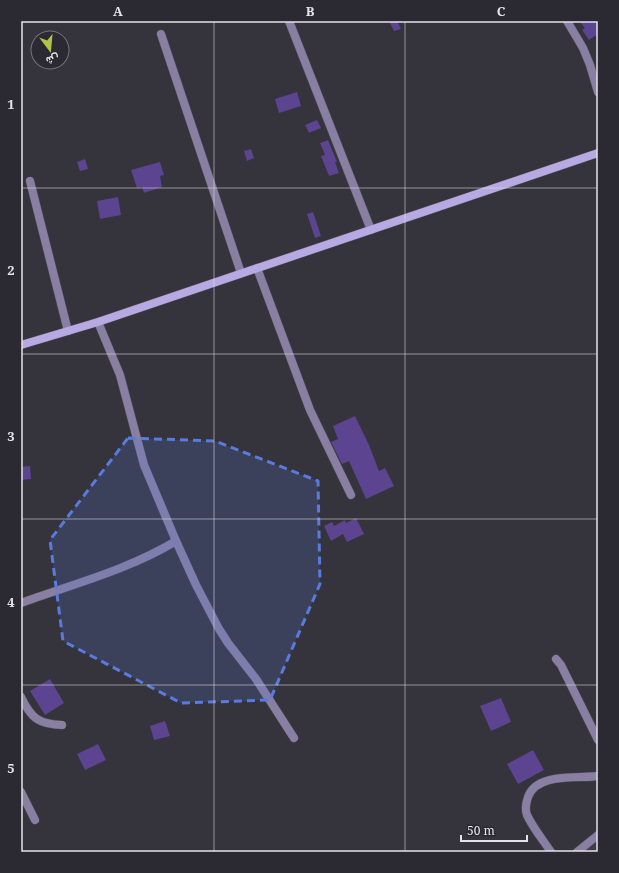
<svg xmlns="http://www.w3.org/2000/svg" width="619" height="873" viewBox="0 0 619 873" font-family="'Noto Serif',Vazirmatn,serif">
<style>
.built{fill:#3f3c49}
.building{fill:#5c4490}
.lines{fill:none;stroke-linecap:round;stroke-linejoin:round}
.street-casing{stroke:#514f57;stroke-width:9}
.secondary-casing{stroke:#514f57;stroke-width:9}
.street{stroke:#887fa3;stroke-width:8}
.secondary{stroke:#b7a9e2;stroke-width:8}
.marked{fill:#597bdd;fill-opacity:0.2;stroke:#597bdd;stroke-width:3;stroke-dasharray:8 5;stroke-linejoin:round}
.grid{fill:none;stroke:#e4e3e8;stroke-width:1;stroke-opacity:0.55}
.neatline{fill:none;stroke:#e4e3e8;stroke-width:1.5}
.grid-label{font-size:13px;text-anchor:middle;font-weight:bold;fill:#e4e3e8}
</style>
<rect width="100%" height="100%" fill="#35333b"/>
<polygon class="built" points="598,837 598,852 581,852"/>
<g class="building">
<polygon points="389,21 397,21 401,29 394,31"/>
<polygon points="579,21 598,21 598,34 589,40 582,30 585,28"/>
<polygon points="297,92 301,106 279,113 275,99"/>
<polygon points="317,120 321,128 309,133 305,125"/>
<polygon points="328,140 337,162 335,162 339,173 329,176 321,156 325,155 320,143"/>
<polygon points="251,149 254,158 247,161 244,151"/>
<polygon points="85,159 88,169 80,171 77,162"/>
<polygon points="160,162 164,175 160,176 162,187 144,193 142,187 137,188 131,170"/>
<polygon points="118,197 121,215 100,219 97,201"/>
<polygon points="313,212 321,236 315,238 307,214"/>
<polygon points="355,416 369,445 379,471 385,468 394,486 366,499 349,461 342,464 331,442 338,439 333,426"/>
<polygon points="30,466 31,479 21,480 21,467"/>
<polygon points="356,518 364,534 347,542 343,534 331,541 324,526 332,522 334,526 345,520 346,523"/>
<polygon points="50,679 64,703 45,715 30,691"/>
<polygon points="501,698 511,722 491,731 480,706"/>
<polygon points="165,721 170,736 154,740 150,726"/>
<polygon points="98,744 106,760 85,770 77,754"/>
<polygon points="533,750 544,770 518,784 507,764"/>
</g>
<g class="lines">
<defs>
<g id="street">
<polyline points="289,21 371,230"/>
<polyline points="567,21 583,48 590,65 598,92"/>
<polyline points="161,34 241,273"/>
<polyline points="30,181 68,331"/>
<polyline points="257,268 310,410 351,495"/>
<polyline points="176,541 196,585 219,629 228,643 256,679 294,738"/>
<path d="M21,603C73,584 128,570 176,541L144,465L120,375L98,322"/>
<polyline points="556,659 561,665 598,740"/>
<path d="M21,697C31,718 38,724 62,725"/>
<polyline points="21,792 35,820"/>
<path d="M551,852C543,840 533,828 527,815C525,810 526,803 528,797C537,772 578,779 598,776"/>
<polyline points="577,852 598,835"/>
</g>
<polyline id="secondary" points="21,345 98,322 598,153"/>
</defs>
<use href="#street" class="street-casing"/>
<use href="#secondary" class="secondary-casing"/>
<use href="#street" class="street"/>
<use href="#secondary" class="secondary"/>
</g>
<path class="marked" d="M128,438L215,441L318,481L320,584L270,700L181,703L63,641L50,540Z"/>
<path class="grid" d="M214,21V852M405,21V852M21,188H598M21,354H598M21,519H598M21,685H598"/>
<rect width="619" height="873" fill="none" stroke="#2b2931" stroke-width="44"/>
<g transform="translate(50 50) rotate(164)"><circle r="19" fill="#2b2931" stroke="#75737a"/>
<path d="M0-3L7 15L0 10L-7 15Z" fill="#b4c24a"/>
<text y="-6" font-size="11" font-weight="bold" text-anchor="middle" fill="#e4e3e8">ش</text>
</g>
<path d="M461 835v6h66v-6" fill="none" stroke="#e4e3e8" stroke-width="2"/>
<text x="467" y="835" font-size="12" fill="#e4e3e8" stroke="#2b2931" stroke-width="3" paint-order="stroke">50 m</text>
<rect x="22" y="22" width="575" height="829" class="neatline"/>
<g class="grid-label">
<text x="118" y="16">A</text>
<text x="310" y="16">B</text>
<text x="501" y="16">C</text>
<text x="11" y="109">1</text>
<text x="11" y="275">2</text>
<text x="11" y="441">3</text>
<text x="11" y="607">4</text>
<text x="11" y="773">5</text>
</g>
</svg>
